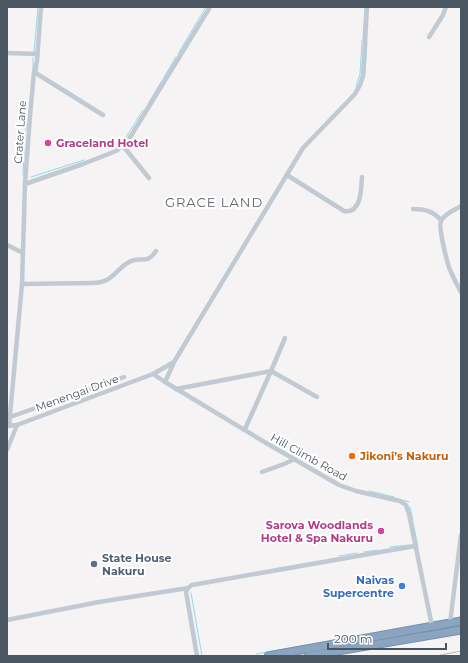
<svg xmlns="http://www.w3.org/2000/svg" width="468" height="663" viewBox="0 0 468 663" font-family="Montserrat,sans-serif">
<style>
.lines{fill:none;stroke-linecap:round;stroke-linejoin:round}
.stream{stroke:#90daee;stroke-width:1}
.highway-casing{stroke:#7690ad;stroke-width:9}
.minor{stroke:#c1cad2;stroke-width:4.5}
.highway{stroke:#8ba5c1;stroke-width:7}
.rail{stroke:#b5b8bd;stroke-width:1}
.hotel-dot{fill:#d1479c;stroke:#fff;stroke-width:1.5}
.food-dot{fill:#e8710a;stroke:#fff;stroke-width:1.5}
.service-dot{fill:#5c6f8a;stroke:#fff;stroke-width:1.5}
.shop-dot{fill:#3f7fe0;stroke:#fff;stroke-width:1.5}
.labels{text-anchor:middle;stroke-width:4;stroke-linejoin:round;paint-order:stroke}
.street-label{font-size:11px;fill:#4a5661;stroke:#fff}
.hotel-label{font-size:11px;font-weight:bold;fill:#b23c85;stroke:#fff;text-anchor:start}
.food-label{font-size:11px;font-weight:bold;fill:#c56008;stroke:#fff;text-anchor:start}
.service-label{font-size:11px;font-weight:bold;fill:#4e5e75;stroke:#fff;text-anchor:start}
.shop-label{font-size:11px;font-weight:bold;fill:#366cbe;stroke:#fff;text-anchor:end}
.quarter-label{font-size:13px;letter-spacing:1px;fill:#5f6368;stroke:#fff}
</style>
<rect width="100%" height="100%" fill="#f5f3f3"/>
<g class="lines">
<g class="stream">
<polyline points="363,38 365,7"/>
<polyline points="34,52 38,7"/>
<polyline points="178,54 206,7"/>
<polyline points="33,69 33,58"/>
<polyline points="37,73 38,66"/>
<polyline points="365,74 367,42"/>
<polyline points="163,79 176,57"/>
<polyline points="356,87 360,74 362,40"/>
<polyline points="148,104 161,82"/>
<polyline points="123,142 143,110"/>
<polyline points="23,176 25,133 27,124"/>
<polyline points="31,177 84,160"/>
<polyline points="369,491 394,497"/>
<polyline points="402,500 409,502"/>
<polyline points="410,507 413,520"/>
<polyline points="413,522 418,547"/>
<polyline points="390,547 409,545"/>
<polyline points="364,552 377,550"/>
<polyline points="339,556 357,553"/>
<polyline points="191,593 202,656"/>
<polyline points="318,643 378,633"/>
<polyline points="256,654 307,645"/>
<polyline points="249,656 250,656"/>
</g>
<defs>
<g id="highway">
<polyline points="268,656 461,621"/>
<polyline points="308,656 461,630"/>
</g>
</defs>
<use href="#highway" class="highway-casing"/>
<g class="minor">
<polyline points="429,37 443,15 446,7"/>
<polyline points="7,53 37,54"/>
<polyline points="34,72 103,115"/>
<polyline points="123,146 149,178"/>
<path d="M287,175L344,211C362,214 361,188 362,177"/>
<polyline points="25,184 83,164 116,151 129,139 210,7"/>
<path d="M461,206C455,210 444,214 441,221C438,227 447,262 450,270C453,277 457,285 461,292"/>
<path d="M413,209C424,209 433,211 441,220"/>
<polyline points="7,245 23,253"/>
<path d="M22,284L93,283C112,283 115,270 129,262C141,255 146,266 156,251"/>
<polyline points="153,374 165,382 174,362"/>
<polyline points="165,382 261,440 339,485 356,491 400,501 406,505 409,514 432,626"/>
<polyline points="176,389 271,371 285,338"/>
<polyline points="10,417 124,377"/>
<polyline points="7,426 17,425 153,374 174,362 303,148 355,94 360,85 363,76 367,7"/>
<polyline points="9,426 22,284 25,184 30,116 34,72 37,61 41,7"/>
<polyline points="245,429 271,371 317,397"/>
<polyline points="7,450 17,425"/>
<polyline points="262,472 284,464 295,459"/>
<polyline points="7,620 99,602 188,588"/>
<polyline points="450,623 461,535"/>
<polyline points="197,656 186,592 188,588 192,585 415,546"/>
</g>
<use href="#highway" class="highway"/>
<polyline class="rail" points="436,656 461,651"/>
</g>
<g class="hotel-dot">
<circle cx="48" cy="143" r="4"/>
<circle cx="381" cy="531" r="4"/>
</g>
<circle class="food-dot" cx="352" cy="456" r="4"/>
<circle class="service-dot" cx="94" cy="564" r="4"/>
<circle class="shop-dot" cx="402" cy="586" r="4"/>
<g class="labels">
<g class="street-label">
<text transform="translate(20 132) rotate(-86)" y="4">Crater Lane</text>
<text transform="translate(77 393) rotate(-20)" y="4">Menengai Drive</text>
<text transform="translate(309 457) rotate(29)" y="4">Hill Climb Road</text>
</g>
<g class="hotel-label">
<text x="56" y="147">Graceland Hotel</text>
<text x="373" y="529" text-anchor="end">Sarova Woodlands<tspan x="373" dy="13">Hotel &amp; Spa Nakuru</tspan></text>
</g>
<g class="food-label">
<text x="360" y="460">Jikoni’s Nakuru</text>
</g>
<g class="service-label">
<text x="102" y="562">State House<tspan x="102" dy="13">Nakuru</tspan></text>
</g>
<g class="shop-label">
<text x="394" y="584">Naivas<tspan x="394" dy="13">Supercentre</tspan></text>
</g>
<g class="quarter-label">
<text x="214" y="207">GRACE LAND</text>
</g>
</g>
<rect width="468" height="663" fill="none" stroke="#4a5661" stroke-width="16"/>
<path d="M328 643v6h118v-6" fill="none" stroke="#4a5661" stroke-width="2"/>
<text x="334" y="643" font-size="12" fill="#4a5661" stroke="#ffffff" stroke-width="3" paint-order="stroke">200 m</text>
</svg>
